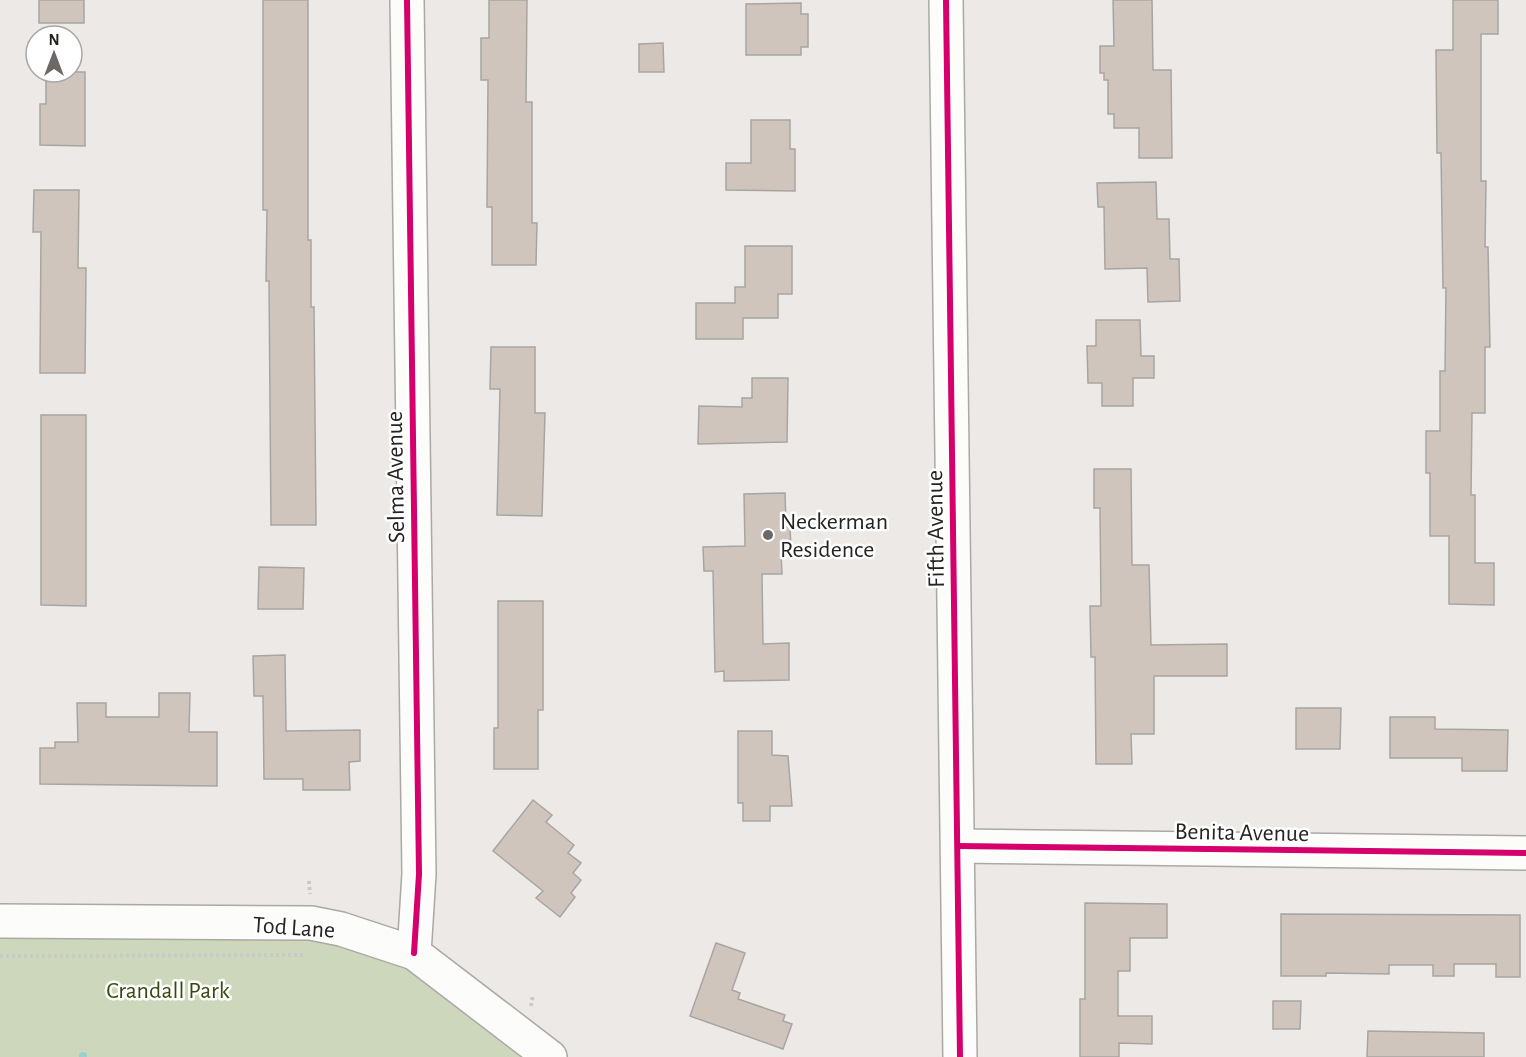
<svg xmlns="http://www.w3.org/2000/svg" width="1526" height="1057" viewBox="0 0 1526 1057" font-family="'Alegreya Sans',sans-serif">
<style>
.green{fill:#cdd7bb}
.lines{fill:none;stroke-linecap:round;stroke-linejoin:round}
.stream{stroke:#9cd0d0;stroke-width:8}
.building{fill:#d0c5bd;stroke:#a7a5a2;stroke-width:1.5}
.minor-casing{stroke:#aba8a6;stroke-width:36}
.path{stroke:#cac9c8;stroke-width:4;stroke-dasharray:3 3;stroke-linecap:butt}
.minor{stroke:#fcfcfb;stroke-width:33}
.cycleway-casing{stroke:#fff;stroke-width:10}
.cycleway{stroke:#d6006c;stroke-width:6}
.poi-dot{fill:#6b6866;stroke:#fff;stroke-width:2}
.labels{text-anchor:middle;stroke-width:5;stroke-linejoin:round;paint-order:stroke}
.street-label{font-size:24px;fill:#252321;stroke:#fff}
.poi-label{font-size:24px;fill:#252321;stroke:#fff;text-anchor:start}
.park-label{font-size:24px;fill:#374910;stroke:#fff}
</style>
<rect width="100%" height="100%" fill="#ece9e6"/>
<polygon class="green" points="0,921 311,923 414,953 550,1057 0,1057"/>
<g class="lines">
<polyline class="stream" points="83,1056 83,1057"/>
</g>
<g class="building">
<rect x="39" y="0" width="45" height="23"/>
<polygon points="263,0 308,0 308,240 311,240 311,307 314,307 316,525 271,525 269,281 266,281 267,210 263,210"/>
<polygon points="489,0 527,0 526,102 532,102 532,223 537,223 536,265 492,265 492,207 487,207 488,80 481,80 481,38 489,38"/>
<polygon points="1113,0 1152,0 1153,70 1171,70 1172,158 1139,158 1139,128 1114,128 1114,114 1108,114 1108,80 1104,80 1104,73 1100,73 1100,46 1114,46"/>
<polygon points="1453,0 1498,0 1498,34 1481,34 1481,181 1486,181 1485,247 1488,247 1490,347 1485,347 1485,413 1472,413 1471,495 1475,495 1475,563 1494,563 1494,605 1449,604 1449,536 1430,536 1430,473 1426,473 1426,431 1440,431 1440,371 1445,371 1446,288 1443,288 1441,153 1437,153 1436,50 1453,50"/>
<polygon points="801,3 801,14 808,14 808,47 801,47 801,55 746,55 746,4"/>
<polygon points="663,43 664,72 639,72 639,44"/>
<polygon points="46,72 85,72 85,146 40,145 40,104 46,104"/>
<polygon points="751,120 790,120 790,149 795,149 795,191 726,190 726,163 751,163"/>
<polygon points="1156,182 1157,219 1169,219 1170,259 1179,259 1180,301 1148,302 1147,268 1105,269 1104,207 1098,207 1097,183"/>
<polygon points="34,190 79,190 78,268 86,268 85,373 40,373 41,232 33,232"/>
<polygon points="745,246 792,246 792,294 778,294 778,318 743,318 743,339 696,339 696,303 735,303 735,287 745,287"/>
<polygon points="1096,320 1140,320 1141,356 1154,356 1154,378 1133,378 1133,406 1102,406 1102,383 1088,383 1087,346 1096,346"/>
<polygon points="491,347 535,347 535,413 545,413 542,516 497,515 500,389 490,389"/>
<polygon points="752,378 788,378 787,442 698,444 699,406 742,407 742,398 752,398"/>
<polygon points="41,415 86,415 86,606 41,605"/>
<polygon points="1094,469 1131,469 1132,565 1149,565 1151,645 1227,644 1227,676 1154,676 1154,734 1131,734 1132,764 1096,764 1095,657 1091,657 1090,606 1101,606 1100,508 1094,508"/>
<polygon points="785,493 786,525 790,525 791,551 781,552 782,574 762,574 763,644 789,643 789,680 724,681 724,671 715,672 713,571 704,571 703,547 745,546 744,494"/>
<polygon points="259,567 304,568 303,609 258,609"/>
<polygon points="498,601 543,601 543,710 538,710 538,769 494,769 494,728 498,728"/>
<polygon points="285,655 286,731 360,730 360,761 349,762 350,790 303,790 303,779 264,779 263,696 254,696 253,656"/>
<polygon points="159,693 190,693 189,732 217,732 217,786 40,784 40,748 55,748 55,742 78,742 77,703 106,703 106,717 159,717"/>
<polygon points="1296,708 1341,708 1340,749 1296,749"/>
<polygon points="1390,717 1435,717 1435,729 1508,730 1507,771 1462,771 1462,758 1390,758"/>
<polygon points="738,731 772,731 772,755 788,756 792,806 770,806 770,821 743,821 743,803 738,803"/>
<polygon points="533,800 552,815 546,822 574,845 568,853 581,863 573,873 581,880 571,893 575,897 560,917 536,898 543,891 493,851"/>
<polygon points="1085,903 1167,904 1167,938 1130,938 1130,971 1118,971 1118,1016 1152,1016 1152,1044 1119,1043 1119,1057 1080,1057 1080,999 1085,999"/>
<polygon points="1281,914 1520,915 1520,977 1496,977 1496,964 1454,964 1454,976 1433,976 1433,965 1389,965 1389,974 1326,973 1326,976 1281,976"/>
<polygon points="716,943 745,953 732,990 740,993 738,999 785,1015 783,1021 792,1024 783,1049 690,1016"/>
<polygon points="1273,1001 1301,1001 1300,1029 1273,1029"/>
<polygon points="1368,1031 1484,1033 1484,1057 1367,1057"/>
</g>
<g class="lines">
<defs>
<g id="minor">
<polyline points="407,0 419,874 414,953"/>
<polyline points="946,0 960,1057"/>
<polyline points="958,846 1526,853"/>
<polyline points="0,921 311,923 341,929 414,953 550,1057"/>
</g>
</defs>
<use href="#minor" class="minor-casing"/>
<g class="path">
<polyline points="309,881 310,894"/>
<polyline points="0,956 305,955"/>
<polyline points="531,1006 533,995"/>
</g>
<use href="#minor" class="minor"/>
<defs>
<g id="cycleway">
<polyline points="407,0 419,874 414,953"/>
<polyline points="946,0 960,1057"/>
<polyline points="958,846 1526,853"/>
</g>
</defs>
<use href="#cycleway" class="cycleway-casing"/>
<use href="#cycleway" class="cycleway"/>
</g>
<circle class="poi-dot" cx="768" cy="535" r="6"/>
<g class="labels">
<g class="street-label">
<text transform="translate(395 477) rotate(-91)" y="8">Selma Avenue</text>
<text transform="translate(935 529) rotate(-91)" y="8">Fifth Avenue</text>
<text transform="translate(1242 832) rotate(1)" y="8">Benita Avenue</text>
<text transform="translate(294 927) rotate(4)" y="8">Tod Lane</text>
</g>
<g class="poi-label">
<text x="780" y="529">Neckerman<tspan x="780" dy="28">Residence</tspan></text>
</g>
<g class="park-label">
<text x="168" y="998">Crandall Park</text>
</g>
</g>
<g transform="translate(54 54)"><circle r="28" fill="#ffffff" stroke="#a8a7a6" stroke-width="1.5"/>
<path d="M0-4.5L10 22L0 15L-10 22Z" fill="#6b6866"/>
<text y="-9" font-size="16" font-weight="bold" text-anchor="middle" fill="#252321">N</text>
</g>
</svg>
